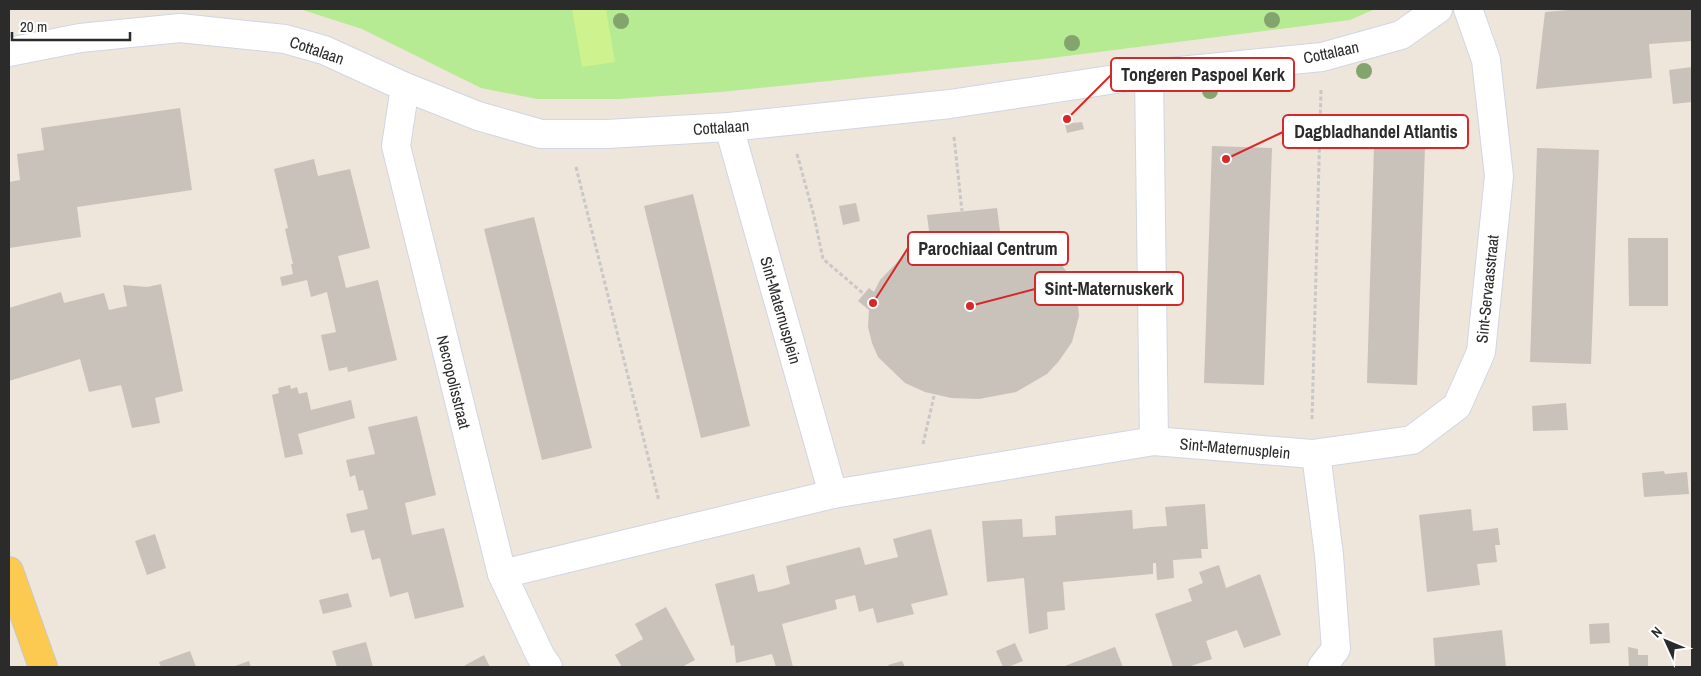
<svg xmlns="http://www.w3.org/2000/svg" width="1701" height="676" viewBox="0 0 1701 676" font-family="'Archivo Narrow',sans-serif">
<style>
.green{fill:#b6ea93}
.pitch{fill:#cef28d}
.building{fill:#c9c2bb}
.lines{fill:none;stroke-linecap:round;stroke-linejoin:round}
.street-casing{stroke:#d0d6e5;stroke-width:30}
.primary-casing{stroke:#c8c8c8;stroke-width:30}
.path{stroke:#c8c8c8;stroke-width:3;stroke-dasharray:4 2.5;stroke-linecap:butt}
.street{stroke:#fff;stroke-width:28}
.primary{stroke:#fdca51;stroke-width:28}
.tree{fill:#83a46d}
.labels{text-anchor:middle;stroke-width:4;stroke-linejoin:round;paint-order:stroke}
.street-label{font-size:16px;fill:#2b2b2b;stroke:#fff}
.leader{fill:none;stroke:#d62828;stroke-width:2}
.callout-dot{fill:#d62828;stroke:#fff;stroke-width:2}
.callout{fill:#fff;stroke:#d62828;stroke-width:2}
.callout-label{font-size:18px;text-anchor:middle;font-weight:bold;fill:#2b2b2b}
</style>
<rect width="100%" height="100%" fill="#eee5db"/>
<polygon class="green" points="300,9 1375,9 1350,20 1043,59 720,92 619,99 537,99 481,88 362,29"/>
<polygon class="pitch" points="572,9 606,9 615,62 582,67"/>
<g class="building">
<polygon points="1579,9 1692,9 1692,41 1649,44 1652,78 1536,89 1545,12"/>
<polygon points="1692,67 1692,102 1673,104 1669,70"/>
<polygon points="180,108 192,190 77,207 81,237 9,248 9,182 20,180 17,154 44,150 41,128"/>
<polygon points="1082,122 1084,129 1067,133 1065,124"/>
<polygon points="1374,145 1425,147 1417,385 1367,383"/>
<polygon points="1212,146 1272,148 1264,385 1204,383"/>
<polygon points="1537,148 1599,150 1591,364 1530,362"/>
<polygon points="314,159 318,176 350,169 370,248 338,256 346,288 378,280 397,360 348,372 347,367 329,371 321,335 336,332 327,292 311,297 307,280 282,286 280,277 293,274 291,264 293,264 285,229 288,228 274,169"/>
<polygon points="693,194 750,426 701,438 644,206"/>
<polygon points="856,203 860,221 843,225 839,206"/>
<polygon points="997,208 1000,231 1024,237 1039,245 1052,253 1067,272 1077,295 1079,316 1072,342 1059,361 1047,374 1016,392 979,399 951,398 925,392 905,383 878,357 872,343 868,327 869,310 858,301 869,288 874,292 880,280 906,253 930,239 927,215"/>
<polygon points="534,217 592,448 542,460 484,229"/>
<polygon points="1628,238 1668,238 1668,306 1629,306"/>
<polygon points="161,284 183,391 155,398 160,423 132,428 121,385 89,392 80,359 9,381 9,308 61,292 64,303 104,293 109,310 127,306 123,285 147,287"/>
<polygon points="290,385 291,389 297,387 299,394 307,392 311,410 351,400 355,418 298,434 303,454 285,458 272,395 279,393 278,388"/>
<polygon points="1566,403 1568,430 1533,431 1532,406"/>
<polygon points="417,416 436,495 405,503 412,535 444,528 464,607 415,619 408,592 390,597 380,558 372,560 364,530 351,533 346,514 368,509 363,490 359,491 355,475 350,477 346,460 375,454 368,427"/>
<polygon points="1664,471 1665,474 1687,472 1689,494 1644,497 1642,473"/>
<polygon points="1205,504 1208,549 1201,549 1202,558 1173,560 1174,578 1157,580 1156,563 1153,563 1153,574 1063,582 1065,610 1047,612 1048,629 1029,634 1024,578 987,582 982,521 1022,519 1023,537 1056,535 1055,516 1132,510 1133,529 1150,527 1167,526 1165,507"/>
<polygon points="1471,509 1473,531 1498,528 1500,545 1495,545 1497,562 1477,564 1480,585 1427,592 1419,515"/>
<polygon points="931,529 948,595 911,604 914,614 877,623 873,608 859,612 855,595 835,600 837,609 782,624 793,667 776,667 772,654 736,663 734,645 731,646 715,584 754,574 758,592 773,589 790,584 786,566 860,547 865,565 898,557 893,539"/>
<polygon points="155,534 166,568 147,575 135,541"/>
<polygon points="1219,565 1226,588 1260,574 1281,635 1244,648 1237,630 1206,641 1212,659 1188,667 1173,667 1155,614 1192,601 1188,589 1203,583 1199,572"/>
<polygon points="348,593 352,607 323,614 319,600"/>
<polygon points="666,607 695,660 682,667 622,667 615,655 643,639 635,624"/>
<polygon points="1609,623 1610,643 1590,644 1589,624"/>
<polygon points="1502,630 1506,667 1435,667 1433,638"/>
<polygon points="366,642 373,667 337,667 332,651"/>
<polygon points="1015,643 1023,661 1008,667 1003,667 996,651"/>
<polygon points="1115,647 1123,667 1062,667"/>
<polygon points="1628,647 1638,649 1638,655 1648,655 1648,667 1629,667"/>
<polygon points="190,651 196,667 161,667 159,662"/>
<polygon points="484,655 490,667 462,667"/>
<polygon points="249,661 251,667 232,667"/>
<polygon points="902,661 905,667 889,667 888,665"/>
</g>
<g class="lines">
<defs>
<g id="street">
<polyline points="9,52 80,38 180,28 285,39 324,50 405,87 478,116 541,134 607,134 729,127 950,104 1149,74 1322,57 1401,35 1438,9"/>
<polyline points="1149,74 1154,441"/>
<polyline points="405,87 396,146 502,574 540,655 548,667"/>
<polyline points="729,127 833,494"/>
<polyline points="1316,454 1329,555 1336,649 1322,667"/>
<polyline points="502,574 833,494 1154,441 1312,454 1412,440 1457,406 1481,352 1499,176 1486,60 1468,9"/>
</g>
<polyline id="primary" points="9,571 43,667"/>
</defs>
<use href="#street" class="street-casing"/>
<use href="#primary" class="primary-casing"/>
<g class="path">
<polyline points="954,137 962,211"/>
<polyline points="797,154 814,216 823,259 864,294"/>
<polyline points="576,167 659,501"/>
<polyline points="1312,419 1321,90"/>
<polyline points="923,444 934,396"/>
</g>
<use href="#street" class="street"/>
<use href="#primary" class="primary"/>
</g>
<g class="tree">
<circle cx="1272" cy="20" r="8"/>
<circle cx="621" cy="21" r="8"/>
<circle cx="1072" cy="43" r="8"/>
<circle cx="1364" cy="71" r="8"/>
<circle cx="1210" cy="91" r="8"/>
</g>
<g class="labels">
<g class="street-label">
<text transform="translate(317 50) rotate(19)" y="6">Cottalaan</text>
<text transform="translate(1331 52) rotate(-12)" y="6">Cottalaan</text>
<text transform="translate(721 127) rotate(-4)" y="6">Cottalaan</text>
<text transform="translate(1487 289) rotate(-84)" y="6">Sint-Servaasstraat</text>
<text transform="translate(781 310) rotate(74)" y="6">Sint-Maternusplein</text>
<text transform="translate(454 382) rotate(76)" y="6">Necropolisstraat</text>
<text transform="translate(1235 448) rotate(5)" y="6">Sint-Maternusplein</text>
</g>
</g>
<path class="leader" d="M1067 119L1111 75M1226 159L1283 132M873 303L908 248M970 306L1035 289"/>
<g class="callout-dot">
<circle cx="1067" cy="119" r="5"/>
<circle cx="1226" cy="159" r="5"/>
<circle cx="873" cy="303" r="5"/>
<circle cx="970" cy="306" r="5"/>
</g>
<g class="callout">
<rect x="1111" y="58" width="183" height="33" rx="5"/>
<rect x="1283" y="115" width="185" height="33" rx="5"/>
<rect x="908" y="232" width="160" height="33" rx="5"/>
<rect x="1035" y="272" width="148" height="33" rx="5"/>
</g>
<g class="callout-label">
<text x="1203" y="81">Tongeren Paspoel Kerk</text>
<text x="1376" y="138">Dagbladhandel Atlantis</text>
<text x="988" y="255">Parochiaal Centrum</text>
<text x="1109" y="295">Sint-Maternuskerk</text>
</g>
<rect width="1701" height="676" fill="none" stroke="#2b2b2b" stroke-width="20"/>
<g transform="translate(1666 641) rotate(314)" stroke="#ffffff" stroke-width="4" paint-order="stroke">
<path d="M0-4L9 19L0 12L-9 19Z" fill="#2b2b2b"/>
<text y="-8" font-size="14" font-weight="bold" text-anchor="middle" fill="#2b2b2b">N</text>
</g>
<path d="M12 32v8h118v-8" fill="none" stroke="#2b2b2b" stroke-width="2.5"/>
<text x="20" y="32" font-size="15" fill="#2b2b2b" stroke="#ffffff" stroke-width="4" paint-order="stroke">20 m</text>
</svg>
